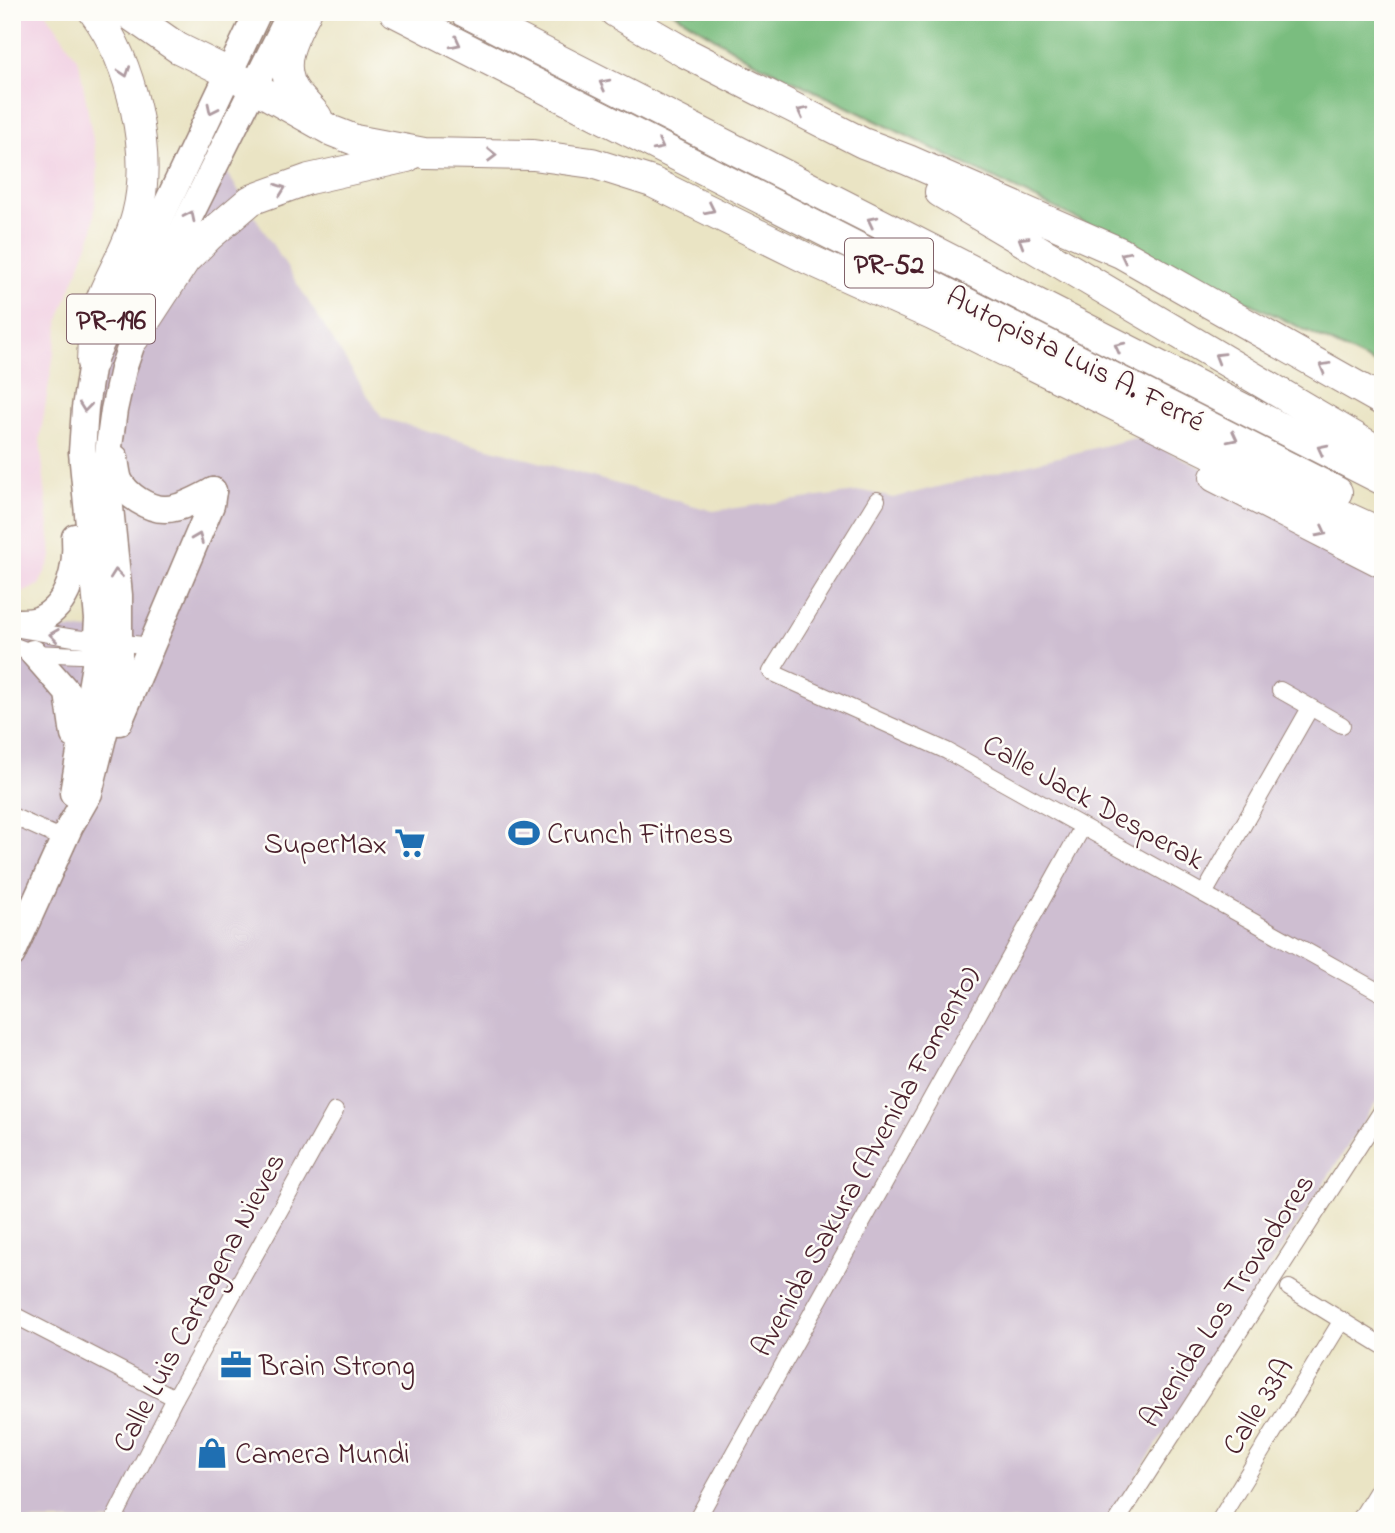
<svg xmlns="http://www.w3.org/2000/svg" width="1395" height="1533" viewBox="0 0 1395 1533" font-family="'Indie Flower',sans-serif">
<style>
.built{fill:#f1d0e3}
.industrial{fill:#cebed1}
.forest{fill:#7abd7f;stroke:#626e55;stroke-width:2}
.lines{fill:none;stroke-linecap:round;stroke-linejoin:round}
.street-casing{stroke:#9a8278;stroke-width:18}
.primary-casing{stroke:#9a8278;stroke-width:29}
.highway-casing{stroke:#9a8278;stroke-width:32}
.street{stroke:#fff;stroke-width:16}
.primary{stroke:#fff;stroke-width:26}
.highway{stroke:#fff;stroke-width:30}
.oneway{stroke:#ae9aa0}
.labels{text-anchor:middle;stroke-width:5;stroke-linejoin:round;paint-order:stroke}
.shield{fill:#fdfcf7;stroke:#806168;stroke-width:2}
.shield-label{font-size:28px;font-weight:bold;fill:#4a1f2b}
.street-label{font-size:30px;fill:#4a1f2b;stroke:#fdfcf7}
.poi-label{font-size:30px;fill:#4a1f2b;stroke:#fdfcf7;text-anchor:start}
</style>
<rect width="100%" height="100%" fill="#fdfcf7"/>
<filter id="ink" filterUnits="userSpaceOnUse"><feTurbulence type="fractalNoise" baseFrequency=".0143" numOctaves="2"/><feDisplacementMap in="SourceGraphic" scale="14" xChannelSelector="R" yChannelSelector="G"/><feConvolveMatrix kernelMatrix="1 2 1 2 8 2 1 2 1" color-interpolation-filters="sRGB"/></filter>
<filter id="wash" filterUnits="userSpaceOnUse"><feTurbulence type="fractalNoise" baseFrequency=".00686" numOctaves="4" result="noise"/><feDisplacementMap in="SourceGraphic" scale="28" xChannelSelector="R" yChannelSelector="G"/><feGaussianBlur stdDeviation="1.57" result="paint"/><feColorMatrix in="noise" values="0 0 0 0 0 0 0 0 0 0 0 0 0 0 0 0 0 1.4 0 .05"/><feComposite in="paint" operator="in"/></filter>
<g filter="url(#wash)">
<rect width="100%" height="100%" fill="#eae4c4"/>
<polygon class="built" points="12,12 46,12 79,62 98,167 93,231 60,317 40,438 52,557 39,585 12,598"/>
<polygon class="industrial" points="197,125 382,418 713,511 864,491 893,498 1139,437 1383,557 1383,1091 1108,1521 12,1521 12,627 95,630 85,408"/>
<polygon class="forest" points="673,12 1383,12 1383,368 747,58"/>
</g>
<g filter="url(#ink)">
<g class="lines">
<defs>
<g id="street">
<polyline points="877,500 771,672 947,751 1383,994"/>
<polyline points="20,629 74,638 153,646"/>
<polyline points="12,645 33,653 103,656"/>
<polyline points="1280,690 1342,725"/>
<polyline points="12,816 65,840"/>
<polyline points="1204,894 1310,708"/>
<polyline points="1289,1288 1383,1346"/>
<polyline points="12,1314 175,1398"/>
<polyline points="113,1521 175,1398 335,1111"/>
<polyline points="696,1521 1082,828"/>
<polyline points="1117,1521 1383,1109"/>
<polyline points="1219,1521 1342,1320"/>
<polyline points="1359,1521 1383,1482"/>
</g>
<g id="primary">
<path d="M115,458C116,465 117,474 119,480C126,495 149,510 166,509C181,509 200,498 213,491"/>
<path d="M12,622C21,622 32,623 40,619C70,605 77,567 75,537"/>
<polyline points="33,653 68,693 74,735"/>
<polyline points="119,722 211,505 213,491"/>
<polyline points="73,793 95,665 98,619 82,452 85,408 92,362 258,12"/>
<polyline points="12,954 70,826 89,793 119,673 119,595 106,468 114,410 123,369 144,308 291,12"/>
</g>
<g id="highway">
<polyline points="126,12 178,48 229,73 332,131 355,140 424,153 533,155 592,163 652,182 808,259 932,315 1274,484 1383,534"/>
<path d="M306,12C292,38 275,69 298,96C304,103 311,109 317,117"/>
<polyline points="395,12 1337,492"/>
<polyline points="465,12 1383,480"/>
<polyline points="615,12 684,52 863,143 908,160 1121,253 1383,401"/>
<polyline points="940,192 1383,454"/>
<polyline points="134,338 185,260 210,235 251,200 309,179 407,157"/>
<path d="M92,362C93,347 92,328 96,314C106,280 128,251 137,215C153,153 132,63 94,12"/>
<polyline points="1215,477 1383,563"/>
</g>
</defs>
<use href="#street" class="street-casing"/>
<use href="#primary" class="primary-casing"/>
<use href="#highway" class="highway-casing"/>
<use href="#street" class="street"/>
<use href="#primary" class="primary"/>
<use href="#highway" class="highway"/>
</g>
<defs><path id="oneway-chevron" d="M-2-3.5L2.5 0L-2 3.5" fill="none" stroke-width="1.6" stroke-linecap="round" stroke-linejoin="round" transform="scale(1.75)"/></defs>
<g class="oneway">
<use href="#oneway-chevron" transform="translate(456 43) rotate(27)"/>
<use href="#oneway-chevron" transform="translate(125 72) rotate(71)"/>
<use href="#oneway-chevron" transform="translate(604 84) rotate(-153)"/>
<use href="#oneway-chevron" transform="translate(212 109) rotate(116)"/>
<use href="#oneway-chevron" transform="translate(802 112) rotate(-153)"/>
<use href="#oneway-chevron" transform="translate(659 146) rotate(27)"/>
<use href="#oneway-chevron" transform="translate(492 155) rotate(1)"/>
<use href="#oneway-chevron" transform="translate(281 189) rotate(-20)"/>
<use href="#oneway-chevron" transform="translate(710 209) rotate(26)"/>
<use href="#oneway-chevron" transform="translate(190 216) rotate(-64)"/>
<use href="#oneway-chevron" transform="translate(872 221) rotate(-153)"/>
<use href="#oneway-chevron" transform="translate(1023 241) rotate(-149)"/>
<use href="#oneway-chevron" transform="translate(1125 256) rotate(-153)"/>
<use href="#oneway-chevron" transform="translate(1119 347) rotate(-153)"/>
<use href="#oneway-chevron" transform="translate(1219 357) rotate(-149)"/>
<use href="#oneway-chevron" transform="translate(1324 367) rotate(-150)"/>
<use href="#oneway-chevron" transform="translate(85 407) rotate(96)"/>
<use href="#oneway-chevron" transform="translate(1233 438) rotate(27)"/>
<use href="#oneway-chevron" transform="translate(1322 449) rotate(-153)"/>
<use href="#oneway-chevron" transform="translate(1322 532) rotate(27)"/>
<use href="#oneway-chevron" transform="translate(198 538) rotate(-68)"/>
<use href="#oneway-chevron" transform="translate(116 574) rotate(-96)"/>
<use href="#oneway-chevron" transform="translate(54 635) rotate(-172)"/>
</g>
</g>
<defs>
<symbol id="stadium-bare" viewBox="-9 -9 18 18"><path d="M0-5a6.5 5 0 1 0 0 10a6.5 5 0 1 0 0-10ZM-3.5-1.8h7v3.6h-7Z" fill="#1f6fb2" stroke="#fdfcf7" stroke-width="2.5" paint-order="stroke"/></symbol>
<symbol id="supermarket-bare" viewBox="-9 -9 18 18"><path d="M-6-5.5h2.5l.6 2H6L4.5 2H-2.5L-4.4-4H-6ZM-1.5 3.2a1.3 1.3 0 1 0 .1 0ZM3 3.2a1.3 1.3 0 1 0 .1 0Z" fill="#1f6fb2" stroke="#fdfcf7" stroke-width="2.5" paint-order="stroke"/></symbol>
<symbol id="office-bare" viewBox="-9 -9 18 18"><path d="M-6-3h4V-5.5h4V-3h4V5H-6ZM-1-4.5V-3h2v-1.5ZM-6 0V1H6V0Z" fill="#1f6fb2" stroke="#fdfcf7" stroke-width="2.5" paint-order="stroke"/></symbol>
<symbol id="shop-bare" viewBox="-9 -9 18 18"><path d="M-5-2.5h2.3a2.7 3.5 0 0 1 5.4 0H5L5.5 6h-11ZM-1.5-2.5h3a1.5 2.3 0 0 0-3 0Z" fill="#1f6fb2" stroke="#fdfcf7" stroke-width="2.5" paint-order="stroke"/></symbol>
</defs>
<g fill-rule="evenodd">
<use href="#stadium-bare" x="502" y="811" width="44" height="44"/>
<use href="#supermarket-bare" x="388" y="821" width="44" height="44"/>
<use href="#office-bare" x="214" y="1343" width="44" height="44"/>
<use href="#shop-bare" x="190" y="1431" width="44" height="44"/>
</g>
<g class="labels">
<g class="shield">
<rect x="845" y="238.5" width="88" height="49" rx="5"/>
<rect x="67" y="294.5" width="88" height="49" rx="5"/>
</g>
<g class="shield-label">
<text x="889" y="273">PR-52</text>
<text x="111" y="329">PR-196</text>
</g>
<g class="street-label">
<text transform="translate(1076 358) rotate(27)" y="10">Autopista Luis A. Ferré</text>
<text transform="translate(1094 801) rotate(29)" y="10">Calle Jack Desperak</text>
<text transform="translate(865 1161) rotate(-61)" y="10">Avenida Sakura (Avenida Fomento)</text>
<text transform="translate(1226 1300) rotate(-57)" y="10">Avenida Los Trovadores</text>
<text transform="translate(198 1302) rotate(-62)" y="10">Calle Luis Cartagena Nieves</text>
<text transform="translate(1257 1406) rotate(-58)" y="10">Calle 33A</text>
</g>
<g class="poi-label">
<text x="547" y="843">Crunch Fitness</text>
<text x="387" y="853" text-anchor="end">SuperMax</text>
<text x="259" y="1375">Brain Strong</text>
<text x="235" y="1463">Camera Mundi</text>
</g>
</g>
<rect width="1395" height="1533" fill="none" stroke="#fdfcf7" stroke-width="42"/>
</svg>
